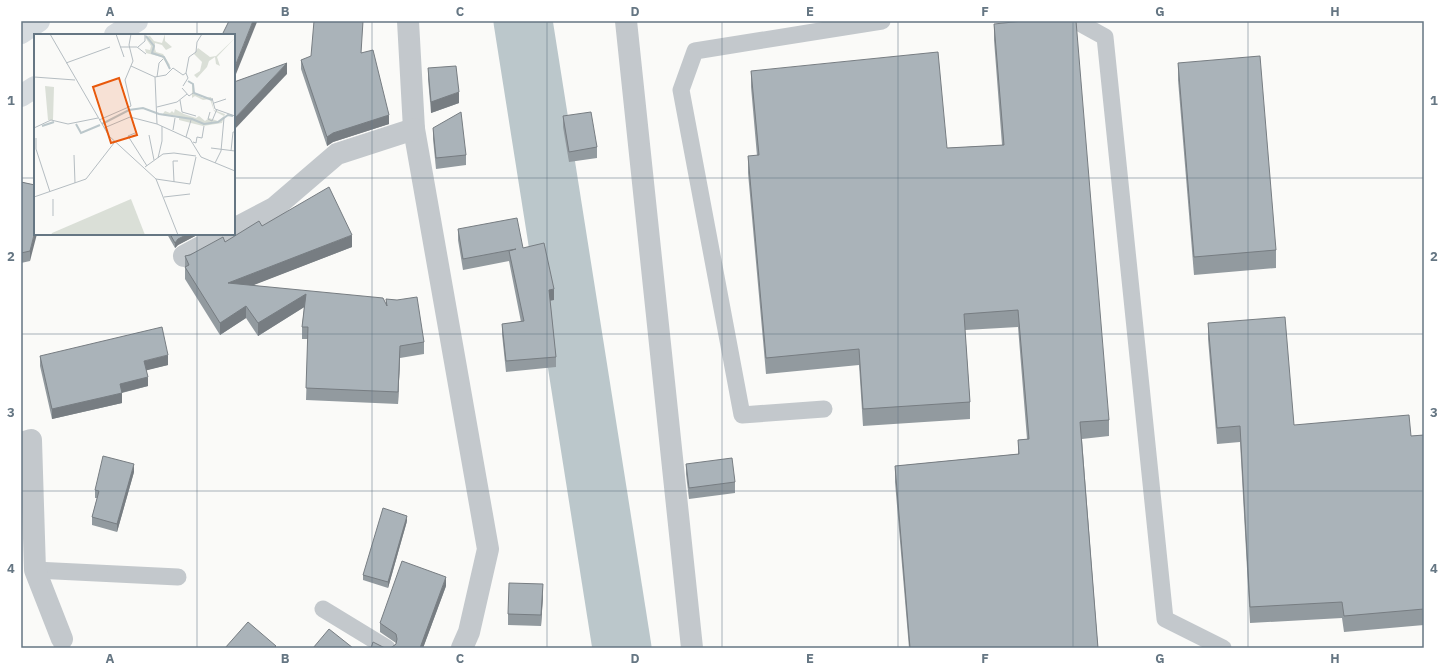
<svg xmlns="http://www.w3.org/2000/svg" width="1445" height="669" viewBox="0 0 1445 669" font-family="'IBM Plex Sans',sans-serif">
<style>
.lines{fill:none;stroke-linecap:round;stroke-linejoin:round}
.river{stroke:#bbc7cb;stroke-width:59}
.lane{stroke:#c3c8cc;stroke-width:17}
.street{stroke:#c3c8cc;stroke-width:22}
.secondary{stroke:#d6dbdf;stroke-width:22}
.wall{fill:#929a9f}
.shaded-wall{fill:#777d82}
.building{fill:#aab3b9;stroke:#777d82}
.grid{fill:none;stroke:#657683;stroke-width:1;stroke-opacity:0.55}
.inset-river{fill:none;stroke:#bbc7cb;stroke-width:2}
.inset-road{fill:none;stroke:#b5bdc2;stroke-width:1}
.view{fill:#e8590c;fill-opacity:0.15;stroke:#e8590c;stroke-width:2}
.inset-edge{fill:none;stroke:#657683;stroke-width:2}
.neatline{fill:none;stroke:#657683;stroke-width:1.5}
.grid-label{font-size:13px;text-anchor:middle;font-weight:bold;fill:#657683}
</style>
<rect width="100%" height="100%" fill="#fafaf8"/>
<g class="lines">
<polyline class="river" points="523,21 622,648"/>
<g class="lane">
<polyline points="1076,21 1105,37 1165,619 1223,648"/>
<polyline points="824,409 742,415 681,90 695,51 882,21"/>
<polyline points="35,570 178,577"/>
<polyline points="323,609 387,648"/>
</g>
<g class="street">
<polyline points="408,21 414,129 488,549 469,632 462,648"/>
<polyline points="626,21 692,648"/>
<polyline points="234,229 274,208 337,154 414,129"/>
<polyline points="184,256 225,234"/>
<polyline points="21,443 31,440 35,570 62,639"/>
</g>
<g class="secondary">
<polyline points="21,33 39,21"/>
<polyline points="115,35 137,21"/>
<polyline points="21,96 35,87"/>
</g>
</g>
<g class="wall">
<polygon points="994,24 1109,420 1109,436 1082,439 1098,648 909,648 895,482 895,466 1018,454 1018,440 1027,439 1018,327 965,330 970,402 970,419 863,426 859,365 766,374 748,173 748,156 757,156 751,87 751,71 947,148 1002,145 994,40"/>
<polygon points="362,53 389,124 333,142 327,146 301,69 301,60"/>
<polygon points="1178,63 1276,250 1276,268 1194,275 1178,80"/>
<polygon points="428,68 459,103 431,113 428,79"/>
<polygon points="563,116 597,147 597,158 569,162 563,127"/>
<polygon points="433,128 466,155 466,165 436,169 433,139"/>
<polygon points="21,182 35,185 30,261 21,263"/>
<polygon points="262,226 352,247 253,285 386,305 386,299 424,342 424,354 400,358 398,404 306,400 308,339 302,339 302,327 304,307 258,336 246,318 220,335 185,279 185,256 225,242"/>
<polygon points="458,229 523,248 554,300 550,300 556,357 556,367 506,372 502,334 502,324 521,322 509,261 463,270 458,240"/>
<polygon points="167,234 199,234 178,245 175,248"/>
<polygon points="1208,323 1294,425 1411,436 1424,435 1424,625 1344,632 1342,618 1250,623 1240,442 1217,444 1208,339"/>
<polygon points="40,356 168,365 146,370 148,386 122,393 122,403 52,419 40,366"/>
<polygon points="686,464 735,482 735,493 689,499 686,474"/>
<polygon points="134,472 117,532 92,525 92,517 97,498 95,498 95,490"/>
<polygon points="407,521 388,588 363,580 363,575"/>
<polygon points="446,586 423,648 390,648 392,647 396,644 396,643 380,632 380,623"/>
<polygon points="543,595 541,626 508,625 508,614"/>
</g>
<g class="shaded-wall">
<polygon points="253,21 257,21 257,22 234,79 234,69"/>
<polygon points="287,63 287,74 234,130 234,119"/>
<polygon points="459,92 459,103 431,113 431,102"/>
<polygon points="389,115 389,124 333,142 327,146 327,137 333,133"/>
<polygon points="35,231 35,234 37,234 30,261 30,251"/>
<polygon points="188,234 199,234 178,245 175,248 175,243 178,239"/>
<polygon points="352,235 352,247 228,295 228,283"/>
<polygon points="554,289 554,300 549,301 549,290"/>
<polygon points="306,294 306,306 258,336 258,323"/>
<polygon points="246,306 246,318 220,335 220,323"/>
<polygon points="400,346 400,358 398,404 398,392"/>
<polygon points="168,355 168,365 144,371 144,361"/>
<polygon points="148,377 148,386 120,393 120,384"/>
<polygon points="122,393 122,403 52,419 52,409"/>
<polygon points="134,464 134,472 117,532 117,524"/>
<polygon points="407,516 407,521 388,588 388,582"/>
<polygon points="446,577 446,586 423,648 420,648"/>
<polygon points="543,584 543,595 541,626 541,615"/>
</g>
<g class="building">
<polygon points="229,21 253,21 234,69 234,35 222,35"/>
<polygon points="314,21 363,21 361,53 373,50 389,115 333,133 327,137 301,60 311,56"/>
<polygon points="1023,21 1076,21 1109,420 1080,422 1098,648 910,648 895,466 1019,454 1018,440 1029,439 1018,310 964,314 970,402 863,409 859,349 766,358 748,156 759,155 751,71 938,52 947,148 1004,145 994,24"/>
<polygon points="1260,56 1276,250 1194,257 1178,63"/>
<polygon points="287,63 234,119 234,82"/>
<polygon points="456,66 459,92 431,102 428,68"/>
<polygon points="461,112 466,155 436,158 433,128"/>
<polygon points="591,112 597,147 569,152 563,116"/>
<polygon points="21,182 35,185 35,231 30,251 21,253"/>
<polygon points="329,187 352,235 228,283 383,298 387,306 386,299 397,300 417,297 424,342 400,346 398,392 306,388 308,327 302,327 306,294 258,323 246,306 220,323 185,267 189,265 185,256 190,255 223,237 225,242 259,221 262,226"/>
<polygon points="517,218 523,248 544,243 554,289 549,290 556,357 506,361 502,324 524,321 509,251 516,249 463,259 458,229"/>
<polygon points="170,234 188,234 178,239 175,243"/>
<polygon points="1285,317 1294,425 1409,415 1411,436 1424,435 1424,609 1344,616 1342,602 1250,607 1240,426 1217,428 1208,323"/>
<polygon points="162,327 168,355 144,361 148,377 120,384 122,393 52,409 40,356"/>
<polygon points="103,456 134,464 117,524 92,517 99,491 95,490"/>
<polygon points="732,458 735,482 689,488 686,464"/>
<polygon points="383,508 407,516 388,582 363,575"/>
<polygon points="402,561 446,577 420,648 390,648 392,647 396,644 397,639 396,634 380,623"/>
<polygon points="509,583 543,584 541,615 508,614"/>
<polygon points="248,622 276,646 274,648 225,648"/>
<polygon points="329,629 353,648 313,648"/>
<polygon points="373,642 385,648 371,648"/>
</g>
<path class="grid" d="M197,21V35M372,21V648M547,21V648M722,21V648M898,21V648M1073,21V648M1248,21V648M21,178H35M234,178H1424M197,234V648M21,334H1424M21,491H1424"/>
<g transform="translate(34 34)">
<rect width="201" height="201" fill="#fafaf8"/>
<path d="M131,0V7L138,13L132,16L128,11L121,9V15L122,18L129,20L136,31L135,33L128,23L112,19L111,15L116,16L117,12L111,3L116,2L120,7L128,9ZM201,4L183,23L186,32L182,30L181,23L175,27L173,33L163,44L160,41L166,37L168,28L160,20L164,14L176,23L182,22ZM154,48L160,50L159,58L162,60L169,64L177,63L180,76L191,80L188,89L169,92L145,86V82L128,81L131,77L136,79L138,77L140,79L141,75L150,80L162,84L165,82L171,87L175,84L184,87L190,82L180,77L176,65L169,66L161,62L158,64V50ZM11,52L20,53L19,86H14Z" fill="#dadfd7"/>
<path d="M97,165L111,201H17L18,199Z" fill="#dadfd7"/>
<path class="inset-river" d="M112,2L120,12L118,19L130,23L136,35M154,47L159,50L160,59L178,66M42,90L47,99L66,91M68,90L95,76L109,74L125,80L158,85L170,90L184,88L194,81L199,82M8,92L20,88"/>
<path class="inset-road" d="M16,0L75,102L122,145L144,201M82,0L90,23M86,13H103L112,20M104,13L111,7V0M32,29L76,13M97,32L121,43L132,41L139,34L149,41L152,39M0,43L41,46M121,43L123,90M123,43L125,29L129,25M149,52L154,44L152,39L155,23L162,18L163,8L168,0M148,54L155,62L159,59M178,64L181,75L201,82M146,66L148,78L162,82M180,69L192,65M123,73L143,68L153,60M176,78L174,85L178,87L183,75M65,86L97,72L91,46L99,27L95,11L97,0M0,94L17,86L34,90L64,84M70,94L96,83L123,90L156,105L167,123L201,137M139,96L141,84M101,99L94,102L113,132M115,101L120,126M152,103L157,86M2,104V115L16,158M159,108L162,109L163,103L168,104L170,92M177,114L201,117M197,117L199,98H201M40,121L41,149M124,124L128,107V92M181,129L187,117L190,84M111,133L129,120L140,119L162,122M122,145L156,150L162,123M140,148L139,127H144M0,163L52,145L80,109M130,163L156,160M19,182V165"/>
<path class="view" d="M85,44L103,101L77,109L59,53Z"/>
<rect width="201" height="201" class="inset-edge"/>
</g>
<rect width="1445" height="669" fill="none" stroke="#ffffff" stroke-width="44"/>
<rect x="22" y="22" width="1401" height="625" class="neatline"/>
<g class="grid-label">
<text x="110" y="16">A</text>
<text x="285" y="16">B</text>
<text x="460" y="16">C</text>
<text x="635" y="16">D</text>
<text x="810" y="16">E</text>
<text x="985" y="16">F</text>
<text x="1160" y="16">G</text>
<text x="1335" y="16">H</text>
<text x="11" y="105">1</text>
<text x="1434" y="105">1</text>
<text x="11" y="261">2</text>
<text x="1434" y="261">2</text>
<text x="11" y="417">3</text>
<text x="1434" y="417">3</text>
<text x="11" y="573">4</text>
<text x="1434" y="573">4</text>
<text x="110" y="663">A</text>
<text x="285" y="663">B</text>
<text x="460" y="663">C</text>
<text x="635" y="663">D</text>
<text x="810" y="663">E</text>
<text x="985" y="663">F</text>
<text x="1160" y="663">G</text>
<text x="1335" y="663">H</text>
</g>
</svg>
